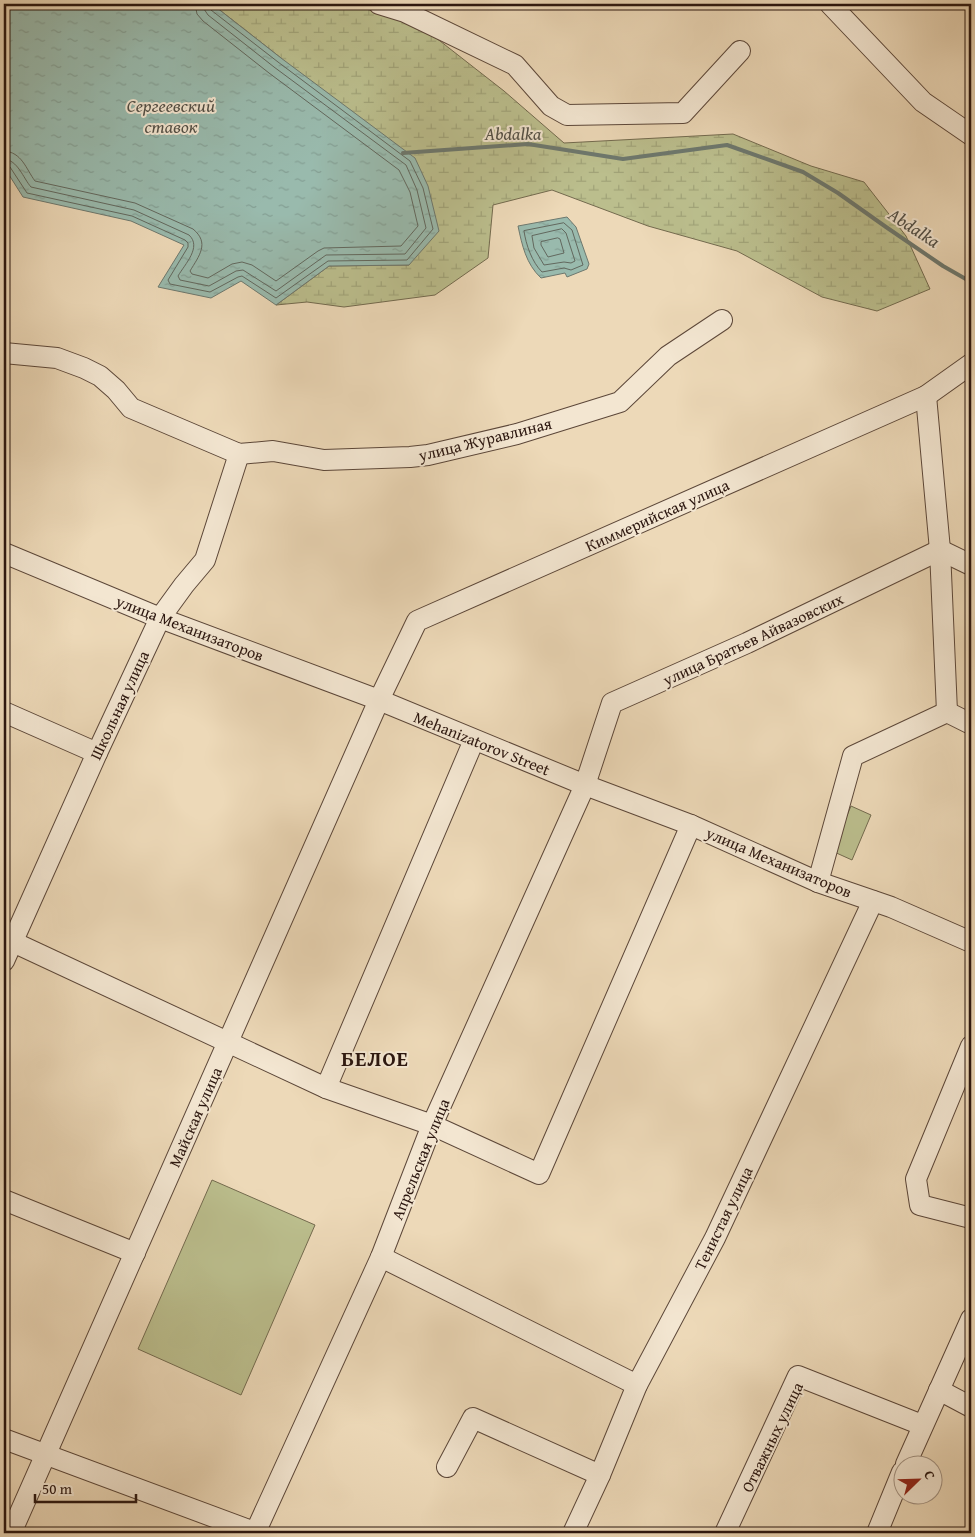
<svg xmlns="http://www.w3.org/2000/svg" width="975" height="1537" viewBox="0 0 975 1537" font-family="'Gentium Book Plus',serif">
<style>
.wetland{fill:url(#wetland-marsh);stroke:#736a4e}
.pitch{fill:#bbbe8d;stroke:#736a4e}
.water{fill:url(#water-ripples);stroke:#6d786e}
.lines{fill:none;stroke-linecap:round;stroke-linejoin:round}
.shore{stroke:#62685e;stroke-width:1}
.stream{stroke:#6d786e;stroke-width:4}
.minor-casing{stroke:#5c4739;stroke-width:22}
.minor{stroke:#f3e6d1;stroke-width:20}
.labels{text-anchor:middle;stroke-width:4;stroke-linejoin:round;paint-order:stroke}
.street-label{font-size:16px;fill:#2b160f;stroke:#f3e6d1}
.water-label{font-size:18px;font-style:italic;fill:#524f46;stroke:#f3e6d1}
.district-label{font-size:21px;font-weight:bold;letter-spacing:1px;fill:#2b160f;stroke:#f3e6d1}
</style>
<defs>
<pattern id="wetland-marsh" width="20" height="14" patternUnits="userSpaceOnUse" patternTransform="scale(1.25)"><rect width="20" height="14" fill="#bbbe8d"/><path d="M1 5h8M5 5V1M11 12h8M15 12V8" fill="none" stroke="#a1a378"/></pattern>
<pattern id="water-ripples" width="26" height="14" patternUnits="userSpaceOnUse" patternTransform="scale(1.25)"><rect width="26" height="14" fill="#99baad"/><path d="M2 4q2-2 4 0t4 0M15 11q2-2 4 0t4 0" fill="none" stroke="#849f94"/></pattern>
</defs>
<rect width="100%" height="100%" fill="#edd9b8"/>
<filter id="stains"><feTurbulence type="fractalNoise" baseFrequency=".004" numOctaves="4"/><feColorMatrix values="0 0 0 0 .2 0 0 0 0 .09 0 0 0 0 .02 0 0 0 .5 -.17"/></filter>
<radialGradient id="worn" r=".72"><stop offset=".6" stop-color="#630" stop-opacity="0"/><stop offset="1" stop-color="#630" stop-opacity=".3"/></radialGradient>
<polygon class="wetland" points="212,4 348,4 417,23 504,91 564,143 733,134 811,166 864,182 906,236 930,289 877,311 822,297 737,251 648,226 552,190 493,205 488,258 435,295 344,307 307,302 276,305 329,266 409,265 281,58"/>
<g class="pitch">
<polygon points="851,806 871,815 852,860 832,851"/>
<polygon points="212,1180 315,1225 241,1395 138,1349"/>
</g>
<g class="water">
<polygon points="4,4 212,4 281,58 415,158 428,186 439,231 409,265 329,266 276,305 241,281 211,298 158,287 184,245 131,221 23,197 4,167"/>
<path d="M567,217L576,227L589,264L587,269L567,277L565,273L541,278C526,264 522,245 518,226Z"/>
</g>
<g class="lines">
<g class="shore">
<path d="M4,151C22,152 26,169 35,181L135,203L193,229C210,243 199,256 190,271L192,274L208,278L232,264L242,262L252,265L276,281L318,251L324,248L401,246L418,226L410,192L399,170L269,73L203,21L197,14L195,4"/>
<path d="M4,159C18,160 23,178 31,187L134,210L189,235C202,247 185,264 178,276L180,280L209,286L236,271L243,270L276,291L326,255L405,254L426,228L417,190L406,165L274,67L208,15L204,9L203,4"/>
<polyline points="4,165 10,167 27,193 132,216 185,240 188,243 188,247 168,280 170,284 210,292 238,277 242,276 276,298 328,261 407,260 433,229 423,188 410,161 278,62 211,10 209,4"/>
<path d="M564,223L572,230L583,265L571,270L564,268L542,272C532,262 526,245 524,231Z"/>
<polygon points="562,229 566,233 575,261 571,263 564,262 544,265 534,248 532,236"/>
<polygon points="558,238 560,239 564,253 548,257 541,245 541,242"/>
</g>
<polyline class="stream" points="403,153 528,144 623,159 727,145 803,172 838,193 886,227 943,266 971,282"/>
<defs>
<g id="minor">
<polyline points="379,4 405,12 515,65 551,106 567,115 683,113 740,51"/>
<polyline points="830,4 923,102 971,135"/>
<polyline points="4,353 57,358 84,368 100,376 116,390 131,408 239,454 273,451 324,460 410,457 428,455 517,434 620,402 668,356 722,320"/>
<polyline points="926,396 940,550 947,712"/>
<polyline points="4,553 160,618 379,700 585,785 691,825 818,882 891,907 971,942"/>
<polyline points="4,712 97,753"/>
<polyline points="947,712 971,724"/>
<polyline points="818,882 853,756 947,712"/>
<polyline points="13,942 326,1088 432,1125 539,1174 691,825"/>
<polyline points="4,961 97,753 160,618 184,585 205,560 239,454"/>
<polyline points="971,1046 916,1179 920,1205 971,1218"/>
<polyline points="326,1088 474,740"/>
<polyline points="4,1200 135,1253"/>
<polyline points="381,1257 637,1385"/>
<polyline points="939,1390 971,1407"/>
<polyline points="4,1439 257,1533"/>
<polyline points="906,1464 971,1319"/>
<polyline points="447,1467 473,1418 600,1475"/>
<polyline points="11,1533 379,700 417,621 926,396 971,364"/>
<polyline points="255,1533 381,1257 432,1125 585,785 612,703 747,643 940,550 971,565"/>
<polyline points="573,1533 600,1475 637,1385 715,1238 873,901"/>
<polyline points="725,1533 798,1376 922,1425"/>
<polyline points="877,1533 902,1472"/>
</g>
</defs>
<use href="#minor" class="minor-casing"/>
<use href="#minor" class="minor"/>
</g>
<g class="labels">
<g class="street-label">
<text transform="translate(485 439) rotate(-14)" y="6">улица Журавлиная</text>
<text transform="translate(657 515) rotate(-24)" y="6">Киммерийская улица</text>
<text transform="translate(190 628) rotate(21)" y="6">улица Механизаторов</text>
<text transform="translate(753 639) rotate(-25)" y="6">улица Братьев Айвазовских</text>
<text transform="translate(119 705) rotate(-65)" y="6">Школьная улица</text>
<text transform="translate(482 743) rotate(22)" y="6">Mehanizatorov Street</text>
<text transform="translate(779 862) rotate(23)" y="6">улица Механизаторов</text>
<text transform="translate(195 1117) rotate(-66)" y="6">Майская улица</text>
<text transform="translate(420 1159) rotate(-68)" y="6">Апрельская улица</text>
<text transform="translate(723 1218) rotate(-64)" y="6">Тенистая улица</text>
<text transform="translate(772 1437) rotate(-64)" y="6">Отважных улица</text>
</g>
<g class="water-label">
<text x="171" y="112">Сергеевский<tspan x="171" dy="21">ставок</tspan></text>
<text x="513" y="140">Abdalka</text>
<text transform="translate(914 228) rotate(33)" y="6">Abdalka</text>
</g>
<g class="district-label">
<text x="375" y="1066">БЕЛОЕ</text>
</g>
</g>
<rect width="975" height="1537" fill="none" stroke="#edd9b8" stroke-width="20"/>
<rect x="5" y="5" width="965" height="1527" fill="none" stroke="#2b160f" stroke-width="2.5"/>
<rect x="10" y="10" width="955" height="1517" fill="none" stroke="#2b160f"/>
<g transform="translate(918 1480) rotate(67)"><circle r="24" fill="#f3e6d1" stroke="#a39383"/>
<path d="M0-4L9 19L0 12L-9 19Z" fill="#8f2418"/>
<text y="-8" font-size="14" font-weight="bold" text-anchor="middle" fill="#2b160f">С</text>
</g>
<path d="M35 1494v8h101v-8" fill="none" stroke="#2b160f" stroke-width="2.5"/>
<text x="42" y="1494" font-size="15" fill="#2b160f" stroke="#f3e6d1" stroke-width="4" paint-order="stroke">50 m</text>
<rect width="100%" height="100%" filter="url(#stains)"/>
<rect width="100%" height="100%" fill="url(#worn)"/>
</svg>
